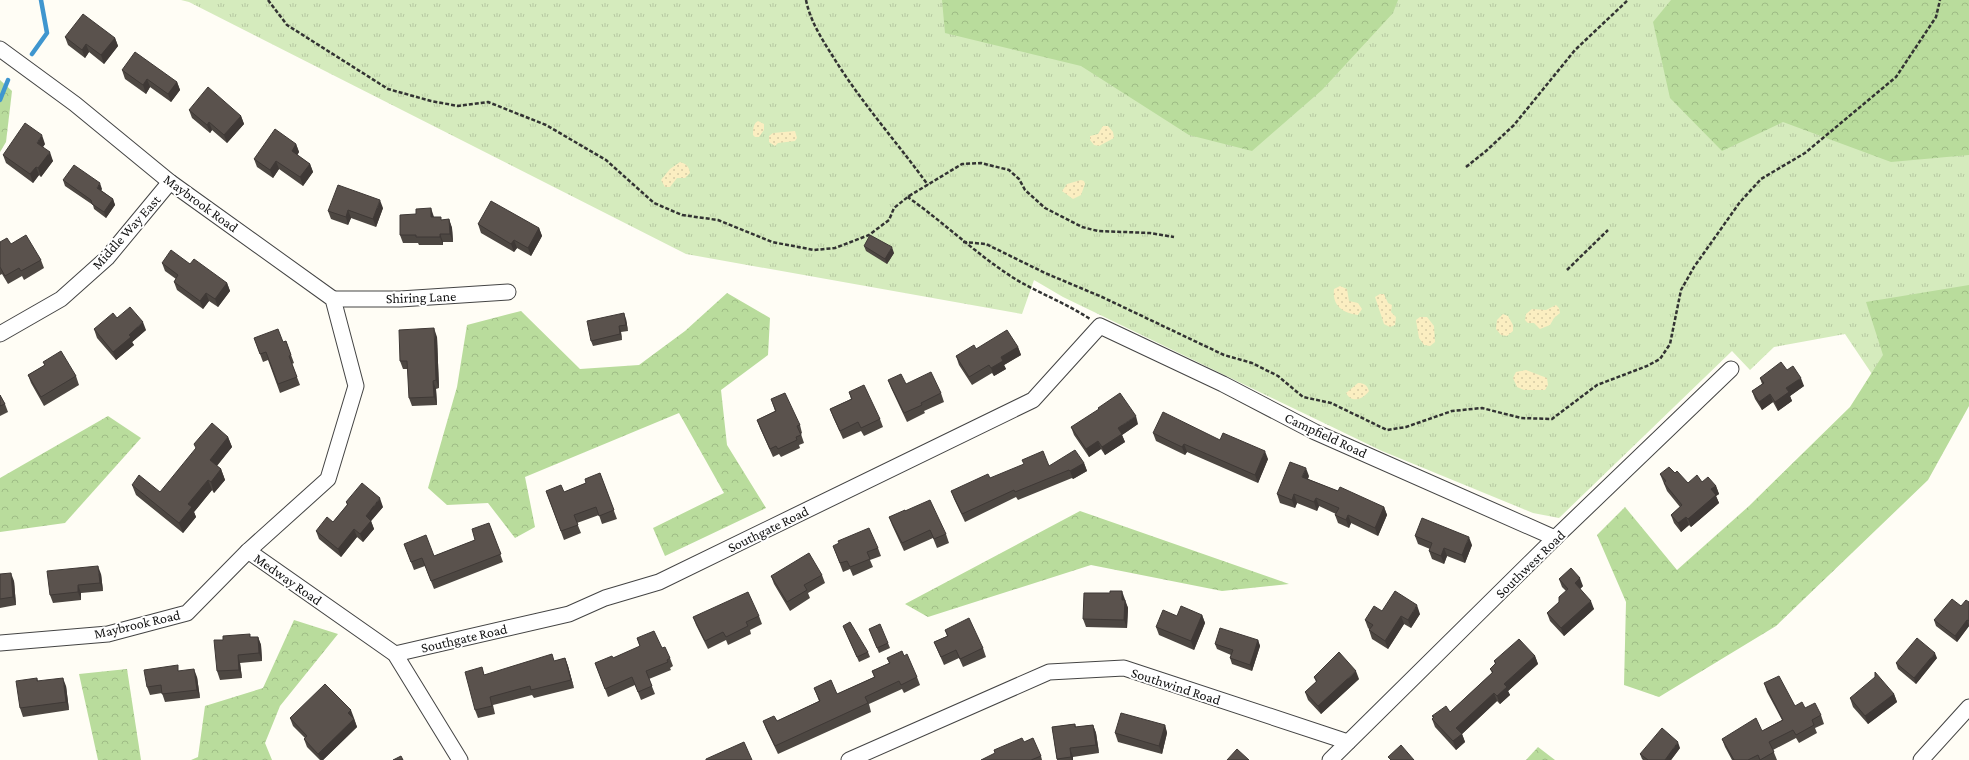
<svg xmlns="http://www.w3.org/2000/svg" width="1969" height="760" viewBox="0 0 1969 760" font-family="'Crimson Pro',serif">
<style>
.grass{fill:url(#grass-tufts)}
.forest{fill:url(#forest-crowns)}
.sand{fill:url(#sand-dots)}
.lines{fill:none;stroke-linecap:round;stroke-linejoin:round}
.stream{stroke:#3f96cf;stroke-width:4.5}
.minor-casing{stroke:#444;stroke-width:17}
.path{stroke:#333;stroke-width:2.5;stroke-dasharray:4 2;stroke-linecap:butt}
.minor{stroke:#fff;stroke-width:15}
.wall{fill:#4d4742}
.shaded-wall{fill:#3f3936}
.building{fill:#5a524d;stroke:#3f3936}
.labels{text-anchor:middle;stroke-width:4;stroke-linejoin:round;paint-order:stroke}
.street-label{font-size:14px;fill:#111;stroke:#fff}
</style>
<defs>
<pattern id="grass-tufts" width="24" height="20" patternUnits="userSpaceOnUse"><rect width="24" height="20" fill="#d5ebbd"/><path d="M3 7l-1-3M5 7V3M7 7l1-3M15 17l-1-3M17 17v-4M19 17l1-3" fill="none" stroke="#b6c8a1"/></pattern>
<pattern id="forest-crowns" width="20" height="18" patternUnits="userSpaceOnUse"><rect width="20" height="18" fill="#b9dc9c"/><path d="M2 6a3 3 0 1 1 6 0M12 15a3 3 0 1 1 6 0" fill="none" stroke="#9ebc85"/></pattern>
<pattern id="sand-dots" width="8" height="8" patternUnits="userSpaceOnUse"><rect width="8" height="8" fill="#fbeec1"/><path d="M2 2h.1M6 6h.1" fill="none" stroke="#d6cba5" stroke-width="1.8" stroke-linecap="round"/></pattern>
</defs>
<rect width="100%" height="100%" fill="#fffdf5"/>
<polygon class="grass" points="181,0 1969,0 1969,376 1882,389 1845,334 1774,347 1750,370 1732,351 1559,518 1533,513 1382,451 1063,297 1034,280 1022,314 686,254 189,2"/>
<g class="forest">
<polygon points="942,0 1398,0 1393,13 1322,90 1252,151 1189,135 1081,66 945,33"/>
<polygon points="1671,0 1969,0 1969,155 1891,162 1783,122 1722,151 1670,98 1653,22"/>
<polygon points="0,80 12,91 6,142 0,152"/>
<polygon points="1969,285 1969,406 1928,480 1776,626 1659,697 1624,685 1626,602 1597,535 1625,507 1677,570 1749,506 1850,407 1883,355 1866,302"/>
<polygon points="727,293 770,318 768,355 721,390 727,445 766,508 665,556 653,528 724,493 679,413 525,477 535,527 515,538 488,503 447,505 428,488 457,387 467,325 521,311 580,369 639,365 685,331"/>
<polygon points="108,416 141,438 65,523 0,532 0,478"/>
<polygon points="1080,511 1289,584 1222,591 1091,565 928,617 905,604"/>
<polygon points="294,620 338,634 280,706 265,743 272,760 191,760 198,757 205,706 263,688"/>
<polygon points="127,669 141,760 98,760 79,674"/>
<polygon points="1538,747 1555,760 1526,760"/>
</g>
<g class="sand">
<path d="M758,121L764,124V130L759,137H755L753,135C753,129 753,124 758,121Z"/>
<polygon points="1103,126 1108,126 1113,132 1114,138 1099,146 1094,145 1090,140 1090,136 1098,134"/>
<polygon points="795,131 797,138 795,141 778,143 775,146 769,142 769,136 773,133"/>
<path d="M680,162C686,164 689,166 690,173L685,178H677L670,187H665L661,180L670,169Z"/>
<polygon points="1081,180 1084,181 1085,184 1081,195 1073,199 1062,191 1067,184"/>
<path d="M1340,286L1347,289L1349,301L1358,303L1362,309L1358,315C1343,313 1332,306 1334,289Z"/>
<polygon points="1380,294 1384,294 1388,303 1392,305 1391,312 1396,317 1395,325 1390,327 1384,324 1375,297"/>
<polygon points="1556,305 1559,308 1560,313 1554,318 1550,325 1540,329 1534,323 1528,323 1525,320 1526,314 1532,309 1546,310"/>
<polygon points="1503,314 1508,316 1513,325 1513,331 1507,336 1501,335 1496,329 1497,320"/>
<polygon points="1420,317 1427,317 1434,326 1435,342 1430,346 1424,345 1419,338 1416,320"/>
<polygon points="1526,370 1547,378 1548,385 1545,390 1524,390 1517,387 1513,378 1516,372"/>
<path d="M1358,383C1364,383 1367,385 1369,391C1363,399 1352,404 1346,393Z"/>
</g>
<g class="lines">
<g class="stream">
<polyline points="32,54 47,33 41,0"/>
<polyline points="0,100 8,80"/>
</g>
<defs>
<g id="minor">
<polyline points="0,49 75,104 170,182 333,299 356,386 328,479 248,551 187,613 108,634 0,643"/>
<polyline points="333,299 400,299 508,292"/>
<polyline points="0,334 61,299 107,258 170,182"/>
<polyline points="248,551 395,654 460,760"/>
<polyline points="395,654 569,614 605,598 659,582 1033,400 1100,326 1223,384 1315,432 1555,538"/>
<polyline points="849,760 1049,672 1124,668 1348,742"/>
<polyline points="1330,760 1555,538 1731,369"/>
<polyline points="1921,760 1969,707"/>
</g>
</defs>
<use href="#minor" class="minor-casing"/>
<g class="path">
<path d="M268,0L287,25L388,89L431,101L458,106L488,102L546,125L606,160L654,203L682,215L718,220L772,242L814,250L835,248L869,235L889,220L894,208L909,196V198C943,222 972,250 1006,273C1032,291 1063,301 1090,319"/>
<path d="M806,0C810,20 821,38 832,55C860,101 896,141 928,185"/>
<polyline points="1466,167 1486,151 1514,125 1575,50 1628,0"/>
<polyline points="909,196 962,164 981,163 1009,170 1019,179 1025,190 1045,208 1082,227 1098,231 1150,233 1174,237"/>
<polyline points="963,242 986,244 1045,273 1102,297 1224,355 1252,363 1278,376 1303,397 1331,403 1387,430 1406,427 1452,411 1482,408 1521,418 1552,419 1597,385 1647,366 1660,359 1670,344 1681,290 1694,267 1740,202 1761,179 1805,153 1896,77 1936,17 1940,0"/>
<polyline points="1567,270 1608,230"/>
</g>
<use href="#minor" class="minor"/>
</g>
<g class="wall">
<polygon points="65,37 115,38 118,46 104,64 89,52 85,58 68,45"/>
<polygon points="122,70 177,82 180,90 171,102 150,87 146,94 125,79"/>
<polygon points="189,110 241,116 244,124 227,143 212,130 210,133 192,118"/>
<polygon points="45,144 43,147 53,161 41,177 39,175 33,183 6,163 3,155"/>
<polygon points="296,144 299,152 297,155 310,164 313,172 303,186 279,169 273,178 257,167 254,159"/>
<polygon points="63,180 102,189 101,190 113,199 115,205 106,218 94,209 93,205 65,186"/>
<polygon points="383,208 376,227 351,218 348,225 331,219 328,211"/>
<polygon points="434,217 442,220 449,219 452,228 453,242 443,242 443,245 419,245 418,243 403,243 400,235"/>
<polygon points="478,224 539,228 542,236 531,256 517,248 514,252 481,233"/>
<polygon points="0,242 11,244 41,260 44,268 24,280 22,276 8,284 2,274 0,275"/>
<polygon points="864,246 894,253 887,264 866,251"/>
<polygon points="162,263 190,264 227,283 230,291 218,307 209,301 203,309 177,290 174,282 176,279 165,271"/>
<polygon points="117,318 146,330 132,342 134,345 116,360 97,338 94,329"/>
<polygon points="626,319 628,331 621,332 622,340 593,346 591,341"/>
<polygon points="437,337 439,388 436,389 437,405 412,406 409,398 408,369 403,369 400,361"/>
<polygon points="254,338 283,342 286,341 294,363 292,364 300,385 280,393 268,360 263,362"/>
<polygon points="1018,347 1021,355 1004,365 1006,369 994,376 992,373 972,385 959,365 956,356 976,349"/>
<polygon points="43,362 76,376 79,385 44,406 31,383 28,375 45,365"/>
<polygon points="1787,370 1804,386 1790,396 1792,401 1778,411 1773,402 1762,410 1755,399 1752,391 1762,384 1760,378"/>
<polygon points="888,380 941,393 944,402 924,411 925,413 907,422 891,388"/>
<polygon points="849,392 880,419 883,427 864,436 861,431 843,439 833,417 830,409 851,399"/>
<polygon points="0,395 5,404 8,412 0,416"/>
<polygon points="771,399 800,425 802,433 801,434 804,443 799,445 800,448 781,457 779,454 773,457 760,428 757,420 775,411"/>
<polygon points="1138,424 1122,435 1125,442 1105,455 1101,449 1089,457 1074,435 1071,427"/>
<polygon points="1153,433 1220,440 1268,459 1258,483 1187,452 1185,455 1156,441"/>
<polygon points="228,437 232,447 217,466 221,469 225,480 214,493 212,490 194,512 196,517 183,533 136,495 132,485 160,492"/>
<polygon points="1084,463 1087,471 1073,479 1072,478 1018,500 1016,497 965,522 954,499 951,491 990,478 1049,466"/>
<polygon points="600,473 617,519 602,524 599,515 577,523 581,533 564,540 546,491 564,492 586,483"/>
<polygon points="1675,473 1688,483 1702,482 1716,486 1719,494 1716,496 1719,503 1691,527 1689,525 1681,532 1674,523 1671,515 1680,507 1667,491 1660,474"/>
<polygon points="1309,476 1308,479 1338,491 1384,507 1387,515 1378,536 1351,523 1349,528 1338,523 1335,515 1336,514 1319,506 1317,511 1297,503 1295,508 1280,503 1277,494"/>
<polygon points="346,502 383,507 371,521 374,529 363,542 357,537 341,557 319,539 316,531 333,522 347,505"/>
<polygon points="905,511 946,534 949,543 937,548 933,538 904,551 892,525 889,517"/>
<polygon points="489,523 503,562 434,589 425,566 414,570 404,544 434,556 475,540"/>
<polygon points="1415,536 1472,545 1465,563 1447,556 1444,564 1432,559 1429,551 1430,549 1418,544"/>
<polygon points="833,546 878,548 881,556 870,560 873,567 853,576 850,569 843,572"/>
<polygon points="0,574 14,581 16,605 0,608"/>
<polygon points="101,574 103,591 81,593 81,600 53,603 50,595"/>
<polygon points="822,575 825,583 808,593 810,598 790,611 774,584 771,576"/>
<polygon points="1559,579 1583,586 1580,589 1594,609 1564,636 1550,621 1547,613 1559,602 1566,591 1562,587"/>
<polygon points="1125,599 1125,601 1128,608 1127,628 1086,627 1083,619"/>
<polygon points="1969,602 1969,626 1957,642 1936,626 1934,620"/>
<polygon points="1382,611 1420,614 1411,628 1404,624 1388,649 1372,639 1369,630 1370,630 1368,628 1365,620"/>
<polygon points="1202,615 1205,623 1194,650 1159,635 1156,627 1177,616"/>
<polygon points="759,616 762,624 750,630 751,634 728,645 726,640 708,649 696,625 693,617"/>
<polygon points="843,626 868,652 870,657 859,662"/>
<polygon points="869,629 888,643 890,648 879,653"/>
<polygon points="945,630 983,648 986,657 963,667 959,658 944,665 934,642 947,636"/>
<polygon points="251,637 258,637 261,645 262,661 240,663 242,678 220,680 217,671"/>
<polygon points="637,638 662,648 670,658 673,666 670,668 671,670 649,679 655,694 641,700 635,685 608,697 595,663 613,658 640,647"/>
<polygon points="1258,640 1260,646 1252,671 1232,664 1230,658 1231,655 1217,649 1215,644"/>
<polygon points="904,656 917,677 920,685 904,693 902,689 869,704 871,712 778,754 766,729 763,721 777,721 819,701 814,688 837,694 874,677 872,671 889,663 887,658"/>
<polygon points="1535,656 1538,664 1508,691 1510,695 1500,704 1497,701 1462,734 1465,742 1456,750 1435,727 1432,719 1433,718 1432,716 1450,712 1492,673 1490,669 1495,664 1494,661"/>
<polygon points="565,658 568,666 574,688 534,698 532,695 493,705 495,714 478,718 475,710 482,667 484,675 555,661"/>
<polygon points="1937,658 1916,684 1898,669 1896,663"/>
<polygon points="180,671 197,677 200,698 165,702 162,693 150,695 147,687"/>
<polygon points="1314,677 1359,679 1321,714 1308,700 1305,692 1316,682"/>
<polygon points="37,678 38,681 66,686 69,710 23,717 20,708"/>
<polygon points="1764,683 1795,706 1805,708 1821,715 1824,724 1815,728 1817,733 1799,743 1796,738 1773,750 1777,760 1732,760 1725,747 1722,739 1762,731 1782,720 1767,692"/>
<polygon points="1894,694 1897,702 1868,724 1853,707 1850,698"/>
<polygon points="290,718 354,718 357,727 323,760 320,760 307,747 304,739 305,738 293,726"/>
<polygon points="1075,724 1076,727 1093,725 1096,733 1099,753 1073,757 1073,760 1057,760 1052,727"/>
<polygon points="1165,725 1167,733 1162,754 1118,742 1115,733"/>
<polygon points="1024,742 1041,756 1042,760 981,760"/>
<polygon points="1680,748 1671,760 1643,760 1642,759 1640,754"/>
</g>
<g class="shaded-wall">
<polygon points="115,38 118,46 104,64 101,55"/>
<polygon points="86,44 89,52 85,58 82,50"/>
<polygon points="147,79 150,87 146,94 143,85"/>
<polygon points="177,82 180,90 171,102 168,94"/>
<polygon points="241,116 244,124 227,143 224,135"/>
<polygon points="209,122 212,130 210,133 207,125"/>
<polygon points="42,135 45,144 40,151 37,143"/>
<polygon points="296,144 299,152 295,159 292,151"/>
<polygon points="50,152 53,161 41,177 38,168"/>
<polygon points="276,161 279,169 273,178 270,170"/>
<polygon points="310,164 313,172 303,186 300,177"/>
<polygon points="36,167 39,175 33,183 30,174"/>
<polygon points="100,183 102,189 99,193 97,188"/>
<polygon points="113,199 115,205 106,218 104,212"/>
<polygon points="380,200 383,208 376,227 373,219"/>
<polygon points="431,208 434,217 431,217"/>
<polygon points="348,210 351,218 348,225 346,217"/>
<polygon points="449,219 452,228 453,242 450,234"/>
<polygon points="539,228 542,236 531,256 528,248"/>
<polygon points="440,234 443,242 443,245 440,237"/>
<polygon points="514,240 517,248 514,252 511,244"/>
<polygon points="892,247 894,253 887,264 885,259"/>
<polygon points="227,283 230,291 218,307 215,299"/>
<polygon points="206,293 209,301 203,309 200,301"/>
<polygon points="624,313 626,319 628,331 626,325"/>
<polygon points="143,322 146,330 132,342 134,345 116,360 113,352 129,335"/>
<polygon points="619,326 621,332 622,340 620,334"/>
<polygon points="434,328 437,337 439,388 436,380"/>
<polygon points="1018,347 1021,355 1004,365 1006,369 994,376 991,368 1001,357"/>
<polygon points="1801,378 1804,386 1790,396 1792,401 1778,411 1775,402 1786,388"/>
<polygon points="433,381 436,389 437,405 434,397"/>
<polygon points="1770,394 1773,402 1762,410 1759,402"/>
<polygon points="1136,416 1138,424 1122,435 1125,442 1105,455 1102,447 1118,428"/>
<polygon points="228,437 232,447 213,470 210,460"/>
<polygon points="1098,441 1101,449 1089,457 1086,449"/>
<polygon points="1184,444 1187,452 1185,455 1182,447"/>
<polygon points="1265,451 1268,459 1258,483 1255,475"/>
<polygon points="1084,463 1087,471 1073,479 1070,471"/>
<polygon points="1306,468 1309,476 1305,485 1302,477"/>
<polygon points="221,469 225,480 214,493 211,482"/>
<polygon points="208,480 212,490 194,512 196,517 183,533 179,523 188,504"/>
<polygon points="1716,486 1719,494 1716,496 1719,503 1691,527 1688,519 1711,489"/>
<polygon points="1294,494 1297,503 1295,508 1292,500"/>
<polygon points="380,498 383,507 371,521 374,529 363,542 360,534 366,516"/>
<polygon points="1316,498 1319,506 1317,511 1314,502"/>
<polygon points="1384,507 1387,515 1378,536 1375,528"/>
<polygon points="1348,515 1351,523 1349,528 1346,520"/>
<polygon points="1686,517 1689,525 1681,532 1678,523"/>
<polygon points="354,529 357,537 341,557 338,549"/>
<polygon points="1469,537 1472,545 1465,563 1462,555"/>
<polygon points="1444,548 1447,556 1444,564 1441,556"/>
<polygon points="98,566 101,574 103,591 100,583"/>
<polygon points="11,573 14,581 16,605 13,597"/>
<polygon points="1580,578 1583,586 1578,591 1575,583"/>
<polygon points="78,585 81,593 81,600 78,592"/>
<polygon points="1122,591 1128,608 1127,628 1124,620 1122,600"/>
<polygon points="1591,601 1594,609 1564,636 1561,628"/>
<polygon points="1417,605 1420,614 1411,628 1408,620"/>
<polygon points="1202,615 1205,623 1194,650 1191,641"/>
<polygon points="1401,616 1404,624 1388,649 1385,641"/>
<polygon points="1967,620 1969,626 1957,642 1955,636"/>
<polygon points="258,637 261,645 262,661 259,653"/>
<polygon points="1258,640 1260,646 1252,671 1250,665"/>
<polygon points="1935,653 1937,658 1916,684 1914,678"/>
<polygon points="238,655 240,663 242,678 239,670"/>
<polygon points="1535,656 1538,664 1508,691 1510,695 1500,704 1497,696 1504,684"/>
<polygon points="565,658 568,666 574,688 571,680"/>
<polygon points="194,669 197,677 200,698 197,690"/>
<polygon points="1356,671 1359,679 1321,714 1318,706"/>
<polygon points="63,678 66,686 69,710 66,702"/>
<polygon points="1494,693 1497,701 1462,734 1465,742 1456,750 1453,741 1456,728"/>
<polygon points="1894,694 1897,702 1868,724 1865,716"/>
<polygon points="351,710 354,718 351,721 348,713"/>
<polygon points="354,719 357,727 323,760 321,760 318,754"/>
<polygon points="1093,725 1096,733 1099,753 1096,745"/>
<polygon points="1165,725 1167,733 1162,754 1159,746"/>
<polygon points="1678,742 1680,748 1671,760 1665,760"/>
<polygon points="1070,748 1073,757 1073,760 1072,760 1071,757"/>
</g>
<g class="building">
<polygon points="83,14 115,38 101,55 86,44 82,50 65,37"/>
<polygon points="135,52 177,82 168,94 147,79 143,85 122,70"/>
<polygon points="208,87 241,116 224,135 209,122 207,125 189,110"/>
<polygon points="25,123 42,135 37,143 50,152 38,168 36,167 30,174 3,155"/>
<polygon points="275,129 296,144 292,151 310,164 300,177 276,161 270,170 254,159"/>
<polygon points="74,165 100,183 97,188 113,199 104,212 92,204 91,200 63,180"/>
<polygon points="338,185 380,200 373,219 348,210 346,217 328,211"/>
<polygon points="491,201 539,228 528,248 514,240 511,244 478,224"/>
<polygon points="431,208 431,217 441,217 441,220 449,219 450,234 440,234 440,237 416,237 416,235 400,235 400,215 416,214 416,209"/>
<polygon points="26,235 41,260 21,271 19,268 5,276 0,267 0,242 7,238 11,244"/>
<polygon points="870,235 892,247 885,259 864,246"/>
<polygon points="171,250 190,264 194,259 227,283 215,299 206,293 200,301 174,282 178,275 162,263"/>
<polygon points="130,307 143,322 129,335 131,337 113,352 94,329 113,313 117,318"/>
<polygon points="624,313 626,325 619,326 620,334 591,341 587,321"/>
<polygon points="434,328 436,380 433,381 434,397 409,398 407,361 400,361 399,330"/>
<polygon points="278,329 283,342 286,341 291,355 289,356 297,377 278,384 266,352 260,354 254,338"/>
<polygon points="1007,330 1018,347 1001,357 1003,361 991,368 989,365 969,377 956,356 974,345 976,349"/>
<polygon points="61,351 76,376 41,397 28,375 45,365 43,362"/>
<polygon points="1781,362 1787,370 1793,366 1801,378 1786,388 1789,392 1775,402 1770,394 1759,402 1752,391 1764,383 1760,378"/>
<polygon points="931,372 941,393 921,403 922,405 904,413 888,380 901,374 906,384"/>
<polygon points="864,385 880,419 861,428 858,422 840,431 830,409 852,399 849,392"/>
<polygon points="785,393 800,425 797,426 801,435 796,437 797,440 778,449 776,446 770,449 757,420 776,411 771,399"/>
<polygon points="1120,393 1136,416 1118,428 1122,434 1102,447 1098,441 1086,449 1071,427 1099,409 1098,408"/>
<polygon points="0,395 5,404 0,406"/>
<polygon points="1163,412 1220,440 1223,433 1265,451 1255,475 1184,444 1182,447 1153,433"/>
<polygon points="212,423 228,437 210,460 221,469 211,482 208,480 188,504 192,507 179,523 132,485 139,475 160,492 196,448 194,444"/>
<polygon points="1075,450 1084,463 1070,471 1069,470 1015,492 1014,490 962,514 951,491 988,474 990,478 1024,464 1022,460 1043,451 1049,466"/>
<polygon points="1290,462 1306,468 1302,477 1338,491 1340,487 1384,507 1375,528 1348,515 1346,520 1335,515 1339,508 1316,498 1314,502 1294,494 1292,500 1277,494"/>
<polygon points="1669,467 1675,473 1677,471 1688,483 1697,475 1702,482 1708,477 1716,486 1711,489 1716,495 1688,519 1686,517 1678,523 1671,515 1682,505 1664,483 1666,481 1660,474"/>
<polygon points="600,473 614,510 599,516 596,507 574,515 578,525 561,531 546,491 561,485 564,492 586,483 585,479"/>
<polygon points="362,483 380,498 366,516 371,521 360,534 354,529 338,549 316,531 327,517 333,522 348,504 346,502"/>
<polygon points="930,500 946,534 934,539 930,530 902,543 889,517 905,510 905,511"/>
<polygon points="1422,518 1469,537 1462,555 1444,548 1441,556 1429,551 1432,543 1415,536"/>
<polygon points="489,523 501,554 431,581 422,558 411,562 404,544 426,535 434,556 475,540 472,529"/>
<polygon points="869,528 878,548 867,552 870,559 850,567 847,561 840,563 833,546 839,543 838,541"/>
<polygon points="809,553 822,575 804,585 807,590 787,602 771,576"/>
<polygon points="98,566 100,583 78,585 78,592 50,595 47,571"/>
<polygon points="1571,568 1580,578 1575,583 1591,601 1561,628 1547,613 1559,602 1559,597 1568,589 1559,579"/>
<polygon points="11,573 13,597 0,599 0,574"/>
<polygon points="1110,591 1122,591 1122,600 1125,600 1124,620 1083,619 1084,593 1110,593"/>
<polygon points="1395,591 1417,605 1408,620 1401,616 1385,641 1369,630 1373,625 1365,620 1374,606 1382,611"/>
<polygon points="748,592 759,616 746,622 748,626 726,637 723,632 705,641 693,617"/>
<polygon points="1952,599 1961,606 1966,600 1969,602 1969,621 1967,620 1955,636 1934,620"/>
<polygon points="1181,606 1202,615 1191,641 1156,627 1163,610 1177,616"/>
<polygon points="969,618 983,648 960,659 956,650 941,657 934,642 948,636 945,630"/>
<polygon points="850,622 868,652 857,657 843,626"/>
<polygon points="880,624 888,643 877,648 869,629"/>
<polygon points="1220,628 1258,640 1250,665 1230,658 1233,650 1215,644"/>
<polygon points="654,631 662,648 665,647 670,658 667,660 668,662 646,671 652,686 638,692 632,677 605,689 595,663 612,656 613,658 640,646 637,638"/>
<polygon points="250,634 250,637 258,637 259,653 238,655 239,670 217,671 214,640 223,640 223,636"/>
<polygon points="1917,638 1935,653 1914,678 1896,663"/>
<polygon points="1519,639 1535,656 1504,684 1507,687 1497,696 1494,693 1456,728 1462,734 1453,741 1432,719 1434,717 1432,716 1446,706 1450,712 1493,672 1490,669 1496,663 1494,661"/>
<polygon points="902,651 904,656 907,654 917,677 901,685 899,681 865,697 868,703 775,746 763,721 774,716 777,721 820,701 814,688 831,680 837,694 875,677 872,671 890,663 887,658"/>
<polygon points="1339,652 1356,671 1318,706 1305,692 1317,681 1314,677"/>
<polygon points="552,654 554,661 565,658 571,680 531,690 530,686 490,697 492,706 475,710 465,672 482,667 484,675"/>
<polygon points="178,665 178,671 194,669 197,690 162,694 161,685 147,687 144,670"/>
<polygon points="1875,672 1894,694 1865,716 1850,698 1875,677"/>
<polygon points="1779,676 1795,706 1802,702 1805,708 1815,703 1821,715 1812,720 1814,725 1796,735 1793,730 1769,742 1774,752 1760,760 1758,755 1748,760 1734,760 1722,739 1756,718 1762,731 1783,720 1764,683"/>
<polygon points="37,678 37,681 63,678 66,702 20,708 16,681"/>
<polygon points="325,684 351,710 348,713 354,719 318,754 304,739 307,736 290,718"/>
<polygon points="1121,713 1165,725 1159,746 1115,733"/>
<polygon points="1075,724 1075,727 1093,725 1096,745 1070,748 1071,757 1057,759 1052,727"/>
<polygon points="1662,728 1678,742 1665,760 1648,760 1640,754"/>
<polygon points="1022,738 1024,742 1033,738 1041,756 1031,760 981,760 995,753 994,750"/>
<polygon points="744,742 752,760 706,760 706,759"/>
<polygon points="1401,745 1414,760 1391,760 1388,757"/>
<polygon points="1237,749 1249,760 1227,760"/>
<polygon points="401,756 403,760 393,760"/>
</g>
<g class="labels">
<g class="street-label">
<text transform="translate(201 203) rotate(36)" y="5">Maybrook Road</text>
<text transform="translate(126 232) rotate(-48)" y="5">Middle Way East</text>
<text transform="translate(421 297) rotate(-2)" y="5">Shiring Lane</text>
<text transform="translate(1326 435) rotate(25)" y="5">Campfield Road</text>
<text transform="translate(768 529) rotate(-26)" y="5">Southgate Road</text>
<text transform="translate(1530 564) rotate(-44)" y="5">Southwest Road</text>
<text transform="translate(288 579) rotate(35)" y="5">Medway Road</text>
<text transform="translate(137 624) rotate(-13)" y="5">Maybrook Road</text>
<text transform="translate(464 638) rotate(-13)" y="5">Southgate Road</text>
<text transform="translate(1176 686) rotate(18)" y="5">Southwind Road</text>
</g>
</g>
</svg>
